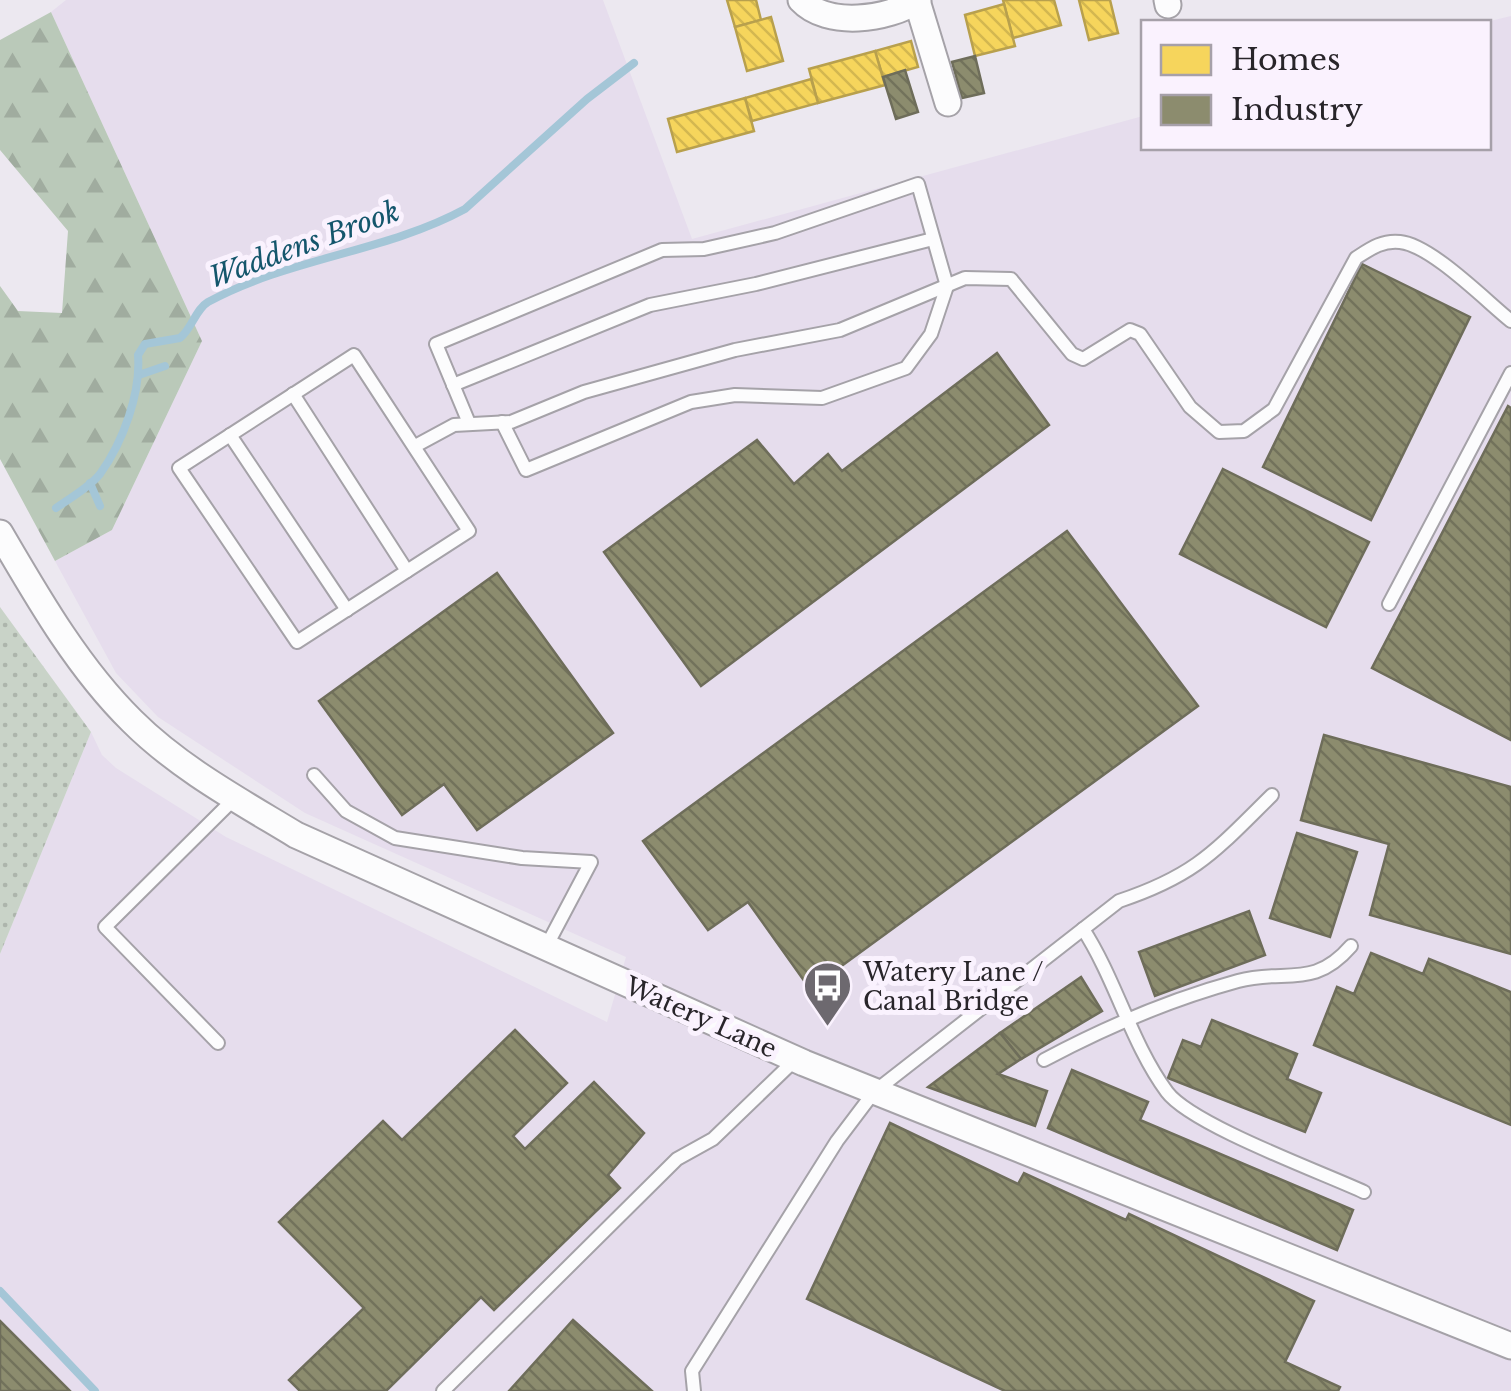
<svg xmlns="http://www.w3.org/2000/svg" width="1511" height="1391" viewBox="0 0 1511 1391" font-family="'Libre Baskerville',serif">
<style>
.built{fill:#e6dded}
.green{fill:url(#green-dots)}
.forest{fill:url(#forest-firs)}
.homes{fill:url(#homes-back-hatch);stroke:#b8a04d;stroke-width:2.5}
.industry{fill:url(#industry-back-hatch);stroke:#6e6d5a;stroke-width:2.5}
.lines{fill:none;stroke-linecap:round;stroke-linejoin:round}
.stream{stroke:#a4c6d7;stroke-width:8}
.lane-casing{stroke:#a5a2a8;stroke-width:16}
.street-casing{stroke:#a5a2a8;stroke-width:29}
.lane{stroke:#fcfcfd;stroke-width:12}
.street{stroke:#fcfcfd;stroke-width:25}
.labels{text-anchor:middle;stroke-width:10;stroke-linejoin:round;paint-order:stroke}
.poi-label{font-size:25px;fill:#28252a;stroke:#faf2fe;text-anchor:start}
.street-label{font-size:25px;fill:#28252a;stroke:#faf2fe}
.water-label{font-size:28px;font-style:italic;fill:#14566c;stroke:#faf2fe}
</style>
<defs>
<pattern id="green-dots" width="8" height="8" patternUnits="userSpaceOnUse" patternTransform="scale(2.5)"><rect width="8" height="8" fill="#c9d3c8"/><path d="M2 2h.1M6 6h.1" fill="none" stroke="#adb5ac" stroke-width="1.8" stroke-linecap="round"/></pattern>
<pattern id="forest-firs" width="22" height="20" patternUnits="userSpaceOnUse" patternTransform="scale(2.5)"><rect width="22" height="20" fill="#bac9b9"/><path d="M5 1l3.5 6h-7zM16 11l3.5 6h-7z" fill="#a0ac9f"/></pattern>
<pattern id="homes-back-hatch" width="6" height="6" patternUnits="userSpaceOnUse" patternTransform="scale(2.5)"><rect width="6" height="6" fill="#f6d55c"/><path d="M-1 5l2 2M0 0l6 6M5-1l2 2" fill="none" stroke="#d3b750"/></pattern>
<pattern id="industry-back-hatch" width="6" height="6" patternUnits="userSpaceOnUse" patternTransform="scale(2.5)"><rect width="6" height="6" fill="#8c8c6e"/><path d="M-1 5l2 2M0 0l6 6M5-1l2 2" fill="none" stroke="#72725b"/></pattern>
</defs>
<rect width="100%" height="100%" fill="#ece8f0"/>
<polygon class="built" points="66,0 603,0 692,239 1143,116 1144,148 1488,148 1486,22 1511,16 1511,1391 0,1391 0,954 91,732 102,755 116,768 226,837 607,1022 626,957 305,813 158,717 116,673 55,561 112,530 202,341 51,12"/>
<polygon class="green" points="0,607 91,732 0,954"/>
<polygon class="forest" points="51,12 202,341 112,530 55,561 0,459 0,286 18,311 62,313 68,231 0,150 0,40"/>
<g class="homes">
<polygon points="727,0 756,0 761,20 735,27"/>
<polygon points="1003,0 1054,0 1061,25 1013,38"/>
<polygon points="1079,0 1110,0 1118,33 1089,40"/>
<polygon points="1004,4 1015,46 975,56 965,15"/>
<polygon points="771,17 783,61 747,71 735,27"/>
<polygon points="911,41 918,67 883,77 875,51"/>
<polygon points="875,51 885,85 818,103 809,69"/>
<polygon points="811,79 818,103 752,121 745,98"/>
<polygon points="745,98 754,131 677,152 668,119"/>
</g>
<g class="industry">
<polygon points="975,56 984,93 962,98 952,62"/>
<polygon points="905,70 918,112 896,119 883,77"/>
<polygon points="1362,264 1470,317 1371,520 1263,467"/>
<polygon points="997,353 1049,425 701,686 604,552 757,440 794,484 828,454 842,471"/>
<polygon points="1508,406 1511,408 1511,740 1372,668"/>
<polygon points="1223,469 1369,542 1326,627 1180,554"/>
<polygon points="1067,531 1198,706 810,989 748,902 708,930 643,841"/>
<polygon points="497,573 613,733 477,830 444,784 402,815 319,701"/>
<polygon points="1324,735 1511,787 1511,954 1370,915 1389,844 1301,820"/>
<polygon points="1297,833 1357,852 1330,937 1270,918"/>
<polygon points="1249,911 1265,955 1155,996 1139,952"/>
<polygon points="1371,953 1423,974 1429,959 1511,992 1511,1125 1314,1045 1337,987 1354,994"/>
<polygon points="1081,977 1102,1011 1021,1059 1000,1033"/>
<polygon points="1212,1020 1297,1054 1287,1079 1321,1093 1305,1132 1168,1078 1183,1040 1201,1047"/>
<polygon points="515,1030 567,1083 513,1136 525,1149 594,1082 644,1133 608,1175 620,1188 494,1310 481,1297 386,1391 300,1391 289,1380 364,1308 279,1222 383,1121 402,1140"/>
<polygon points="1000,1033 1021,1059 998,1074 1047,1091 1035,1126 928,1087"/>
<polygon points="1072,1070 1148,1102 1140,1120 1353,1210 1337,1250 1048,1128"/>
<polygon points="890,1123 1018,1184 1024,1173 1126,1220 1129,1214 1314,1301 1285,1362 1340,1387 1338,1391 1005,1391 807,1299"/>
<polygon points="573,1320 652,1391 509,1391"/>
<polygon points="0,1321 70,1391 0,1391"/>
</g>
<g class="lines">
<g class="stream">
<polyline points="139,375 165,366"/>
<polyline points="90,483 100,506"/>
<path d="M56,508C70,498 90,487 100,474C123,442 141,393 138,355L145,344L180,338C192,328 196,309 208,302C289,258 386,252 465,209L587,99L634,63"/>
<polyline points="0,1291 95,1391"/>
</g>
<defs>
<g id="lane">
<polygon points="354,355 469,531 297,642 179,468"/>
<polyline points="453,385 650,305 756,284 933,239"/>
<polyline points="293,394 407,571"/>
<polyline points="469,423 436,344 662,250 704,249 775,233 918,184 947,286 931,334 906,368 822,398 735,395 691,402 526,470 502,422"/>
<polyline points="230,435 347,610"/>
<path d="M417,445L454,425L511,422L584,392L735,350L840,330L965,278L1011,279L1072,354L1083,359L1130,330L1140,334L1190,407L1219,432L1244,431L1274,409L1356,258C1370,249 1382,240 1400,242C1431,245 1485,300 1511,321"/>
<polyline points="1389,604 1511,373"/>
<polyline points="314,775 346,811 395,838 522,858 591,862 546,947"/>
<path d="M1083,929C1116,980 1131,1043 1167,1092C1192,1125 1321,1172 1364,1192"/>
<polyline points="218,1043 105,927 235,798"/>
<path d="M1044,1060C1104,1028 1172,999 1238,981C1285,968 1313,990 1351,946"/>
<polyline points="443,1391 677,1159 713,1139 796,1059"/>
<path d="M694,1391L692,1371L837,1141L874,1092L1119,901C1197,875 1216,850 1272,795"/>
</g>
<g id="street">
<path d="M801,0C827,28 888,20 918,0"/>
<polyline points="1167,0 1168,5"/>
<polyline points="917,1 948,103"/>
<path d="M0,533C38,598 78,668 132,721C179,768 240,801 296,835L804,1063L1511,1346"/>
</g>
</defs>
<use href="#lane" class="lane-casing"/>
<use href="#street" class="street-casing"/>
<use href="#lane" class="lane"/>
<use href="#street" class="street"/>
</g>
<defs>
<symbol id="bus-pin" viewBox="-11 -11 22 30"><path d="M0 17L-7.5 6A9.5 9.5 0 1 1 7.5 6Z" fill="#6d696f" stroke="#faf2fe"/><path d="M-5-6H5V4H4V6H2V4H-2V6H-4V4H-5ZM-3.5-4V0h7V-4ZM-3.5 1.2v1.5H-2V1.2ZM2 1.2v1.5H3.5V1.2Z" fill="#fff"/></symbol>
</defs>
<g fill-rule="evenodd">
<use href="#bus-pin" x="800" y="958" width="55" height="75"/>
</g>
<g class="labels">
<g class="poi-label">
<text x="863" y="981">Watery Lane /<tspan x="863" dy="29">Canal Bridge</tspan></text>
</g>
<g class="street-label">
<text transform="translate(701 1017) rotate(24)" y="9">Watery Lane</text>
</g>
<g class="water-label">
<text transform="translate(304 244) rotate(-20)" y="10">Waddens Brook</text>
</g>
</g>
<rect x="1141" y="20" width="350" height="130" fill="#faf2fe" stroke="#a6a0a9" stroke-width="2.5"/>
<rect x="1161" y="45" width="50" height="30" fill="#f6d55c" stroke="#a6a0a9" stroke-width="2.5"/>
<text x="1231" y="70" font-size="30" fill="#28252a">Homes</text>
<rect x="1161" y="95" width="50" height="30" fill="#8c8c6e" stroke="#a6a0a9" stroke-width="2.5"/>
<text x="1231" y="120" font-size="30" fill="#28252a">Industry</text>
</svg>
